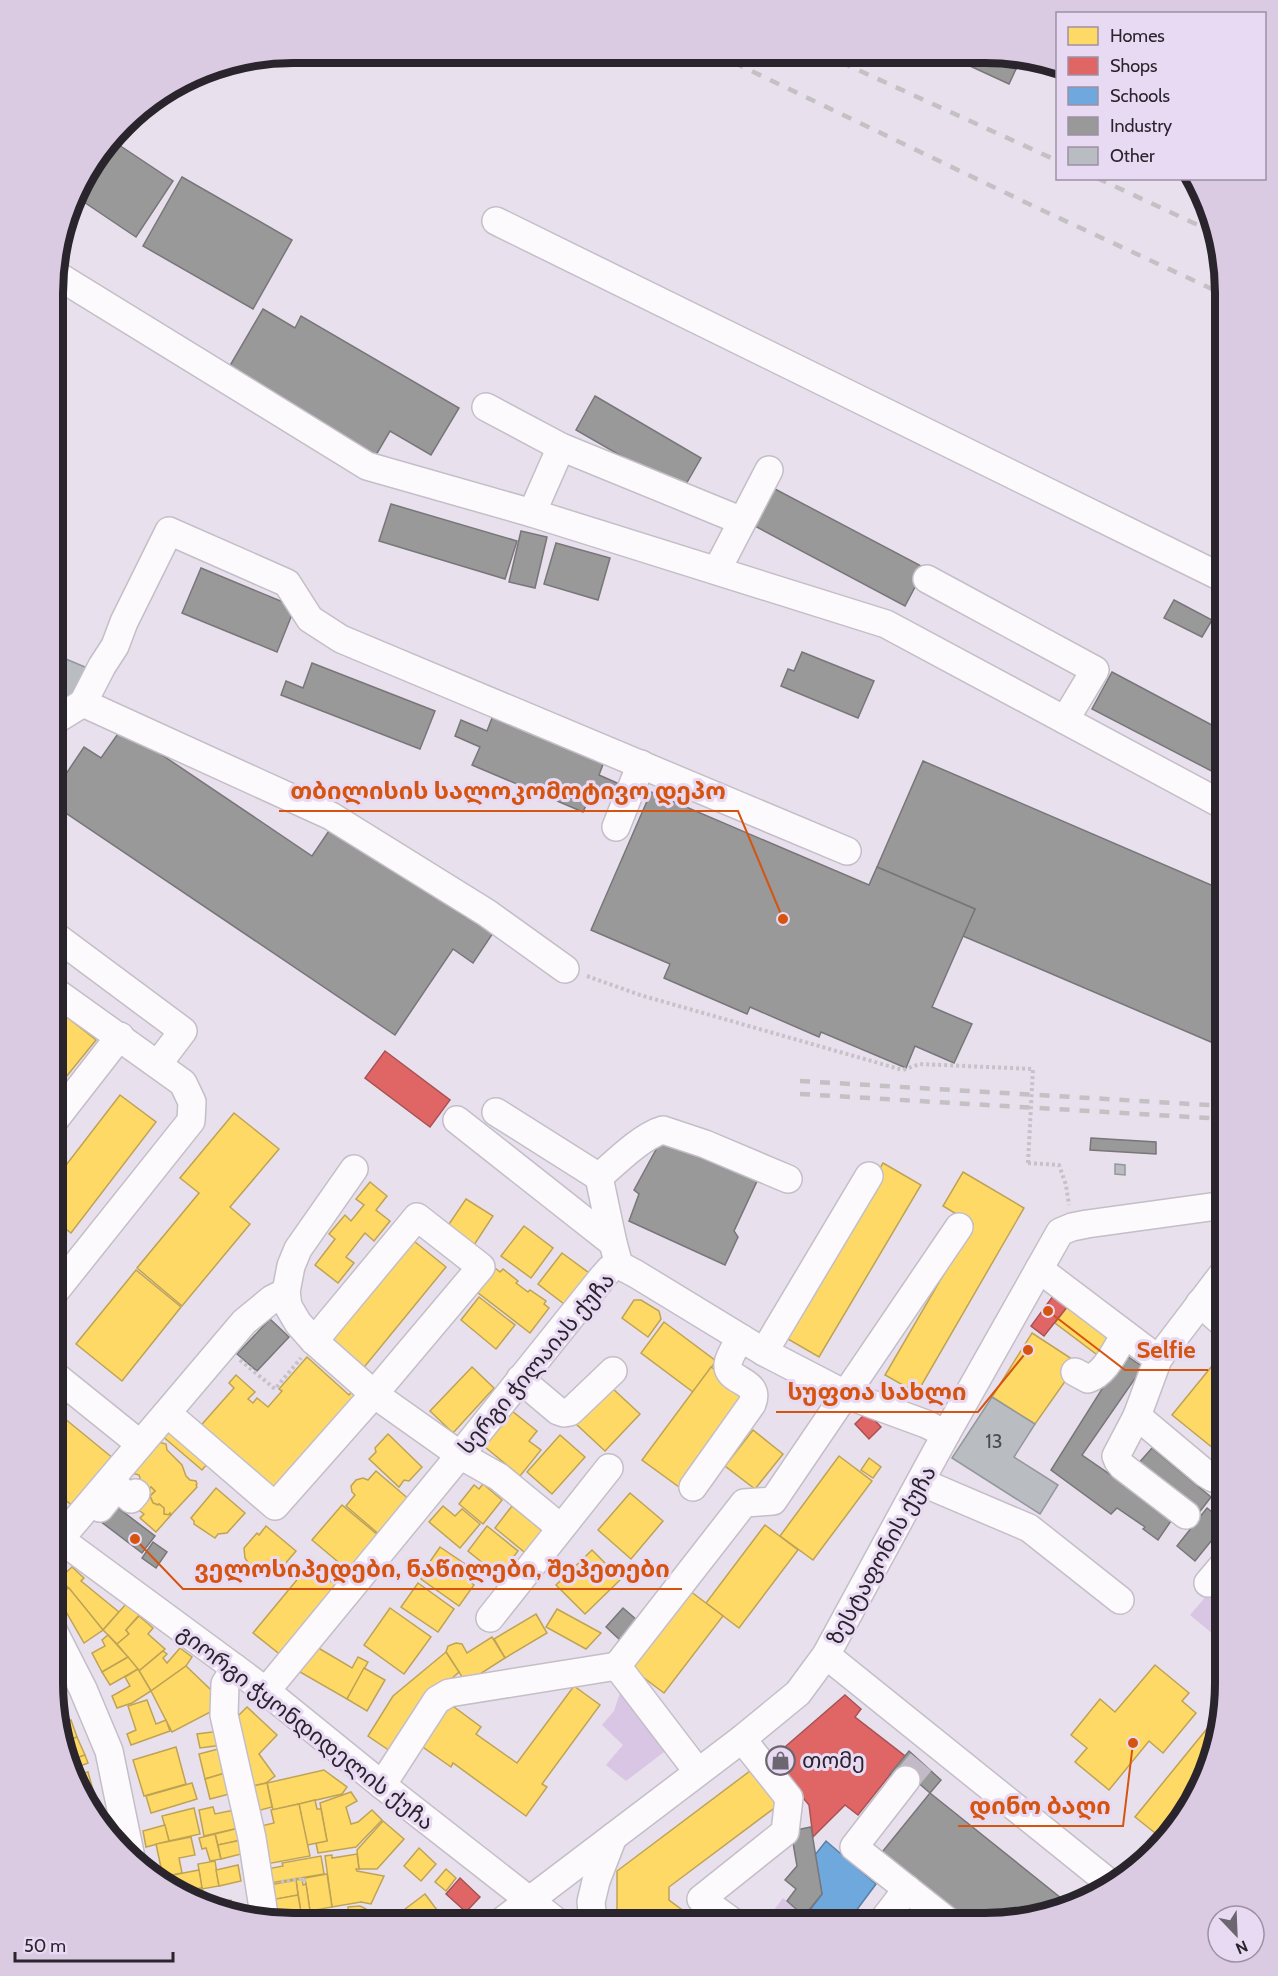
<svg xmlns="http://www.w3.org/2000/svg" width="1278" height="1976" viewBox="0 0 1278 1976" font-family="Cabin,'Noto Sans Georgian',sans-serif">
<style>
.green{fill:#d8c6e4}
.homes{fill:#ffd966;stroke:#bfa355;stroke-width:1.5}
.shops{fill:#e06666;stroke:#a95255;stroke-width:1.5}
.schools{fill:#6fa8dc;stroke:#5a80a8;stroke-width:1.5}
.industry{fill:#999;stroke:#787679;stroke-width:1.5}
.building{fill:#b9bcc0;stroke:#94979c;stroke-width:1.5}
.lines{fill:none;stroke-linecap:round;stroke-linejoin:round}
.minor-tunnel{stroke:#c2bac7;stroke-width:27;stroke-dasharray:27 14;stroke-linecap:butt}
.minor-casing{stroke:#c4bec8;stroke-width:30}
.path{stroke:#c6c2c8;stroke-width:4;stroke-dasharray:3 3;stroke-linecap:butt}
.minor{stroke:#fcfafc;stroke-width:27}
.rail{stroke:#c3c1c4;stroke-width:4.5;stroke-dasharray:10 10;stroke-linecap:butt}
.path-bridge{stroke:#c6c2c8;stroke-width:4;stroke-dasharray:3 3;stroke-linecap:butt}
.labels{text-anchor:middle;stroke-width:6;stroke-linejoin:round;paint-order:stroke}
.number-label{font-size:20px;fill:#4e4a52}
.street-label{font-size:22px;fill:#2a242d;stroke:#e9daf3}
.poi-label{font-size:22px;fill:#2a242d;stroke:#e9daf3;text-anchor:start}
.rim{fill:none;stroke:#2a242d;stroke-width:8}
.leader{fill:none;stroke:#d5540f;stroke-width:2}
.callout-dot{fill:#d5540f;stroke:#e9daf3;stroke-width:2}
.callout-label{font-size:24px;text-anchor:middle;font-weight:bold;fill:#d5540f;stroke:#e9daf3;stroke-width:6;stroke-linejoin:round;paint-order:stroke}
</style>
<rect width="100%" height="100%" fill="#e8e0ed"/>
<g class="green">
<polygon points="1225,1574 1225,1644 1190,1615"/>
<polygon points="620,1693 664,1739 668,1749 626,1781 606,1765 623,1745 602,1725 614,1711"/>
<polygon points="783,1898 804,1916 800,1923 764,1923"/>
</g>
<g class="homes">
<polygon points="53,1006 96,1040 66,1077 53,1067"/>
<polygon points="120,1095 156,1122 71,1233 53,1219 53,1182"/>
<polygon points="234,1113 279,1149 230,1207 250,1224 182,1306 137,1268 199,1193 180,1178"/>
<polygon points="883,1163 921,1185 819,1357 781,1335"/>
<polygon points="963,1172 1024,1208 917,1393 885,1375 973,1224 943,1206"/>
<polygon points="370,1182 387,1196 376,1210 390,1221 374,1241 365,1233 346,1257 354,1263 338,1283 315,1265 335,1239 329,1234 345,1215 351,1221 364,1205 356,1199"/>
<polygon points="466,1199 493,1216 474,1245 447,1227"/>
<polygon points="524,1226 553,1248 531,1278 501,1256"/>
<polygon points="409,1237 446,1267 361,1371 324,1341"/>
<polygon points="562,1253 592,1275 568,1307 538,1284"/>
<polygon points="495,1268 500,1272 503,1269 518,1281 516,1283 528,1292 530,1290 546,1301 544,1304 549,1308 530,1333 477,1292"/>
<polygon points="136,1270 181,1307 122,1381 76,1344"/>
<polygon points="479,1297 515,1325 496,1349 461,1320"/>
<polygon points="634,1300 641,1300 659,1311 661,1319 648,1337 622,1318"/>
<polygon points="1067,1307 1112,1341 1100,1357 1055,1323"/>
<polygon points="664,1322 716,1361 693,1392 641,1353"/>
<polygon points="1032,1333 1078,1363 1035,1424 992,1397"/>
<polygon points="307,1357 349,1395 353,1390 362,1399 276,1495 196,1431 234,1388 229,1383 236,1375 255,1392 248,1399 253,1403 257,1398 268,1407 282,1391 279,1389"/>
<polygon points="1216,1361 1225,1368 1224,1457 1172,1415"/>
<polygon points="472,1367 494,1388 453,1433 430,1411"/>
<polygon points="711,1367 748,1394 679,1487 642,1460"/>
<polygon points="611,1387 640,1414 605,1451 576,1424"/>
<polygon points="507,1407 537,1431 529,1441 541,1450 520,1476 479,1442"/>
<polygon points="53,1409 114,1459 74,1507 53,1490"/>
<polygon points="172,1423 213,1457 202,1470 161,1435"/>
<polygon points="753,1430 783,1454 755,1489 725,1466"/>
<polygon points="388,1434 422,1467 409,1481 404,1480 399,1487 369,1459 376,1452 375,1448"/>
<polygon points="560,1435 585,1457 552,1494 527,1472"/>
<polygon points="158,1442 166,1444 167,1450 182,1465 186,1476 190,1480 196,1481 197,1484 196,1485 197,1487 171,1515 170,1513 168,1516 164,1514 164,1508 159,1504 158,1505 153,1503 150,1496 155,1491 151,1487 146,1492 136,1482 140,1478 139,1475 132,1473"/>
<polygon points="839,1456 872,1481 813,1560 780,1536"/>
<polygon points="869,1458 881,1467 873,1478 861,1470"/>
<polygon points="376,1471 411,1501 381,1536 346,1506 355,1495 352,1492 351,1486 356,1480 363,1478 368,1480"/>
<polygon points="483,1484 502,1500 483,1524 459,1504 474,1485 479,1489"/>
<polygon points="151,1487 155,1491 150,1496 153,1503 158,1505 159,1504 164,1508 164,1514 171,1515 156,1532 140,1518 144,1514 133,1506"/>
<polygon points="216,1488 245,1513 227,1533 218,1534 215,1538 194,1524 194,1521 191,1518"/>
<polygon points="630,1493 663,1521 631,1559 598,1530"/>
<polygon points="342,1505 379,1536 349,1571 312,1540"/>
<polygon points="443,1506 455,1516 462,1509 480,1524 460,1548 429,1522"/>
<polygon points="512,1506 546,1534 529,1556 495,1528"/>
<polygon points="765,1525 798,1550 739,1628 706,1603"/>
<polygon points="266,1526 296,1551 278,1572 273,1574 265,1573 259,1566 249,1564 245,1558 244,1548 257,1533 259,1535"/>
<polygon points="487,1526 518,1551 499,1576 468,1551"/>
<polygon points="440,1547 477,1572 470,1582 474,1585 459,1606 421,1579 429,1568 427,1566"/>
<polygon points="592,1550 621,1579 585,1614 556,1585"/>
<polygon points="310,1564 340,1589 282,1656 253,1633"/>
<polygon points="72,1567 84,1578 81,1581 119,1612 103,1630 60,1578"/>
<polygon points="418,1583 454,1609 438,1632 401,1607"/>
<polygon points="69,1588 103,1630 84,1643 57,1596"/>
<polygon points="690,1591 723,1616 664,1693 631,1668"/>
<polygon points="126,1604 140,1614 126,1630 129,1634 117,1644 103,1630"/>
<polygon points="390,1608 431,1637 404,1674 364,1645"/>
<polygon points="557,1609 601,1633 586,1649 546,1627"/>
<polygon points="536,1614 547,1633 505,1658 494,1639"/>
<polygon points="139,1616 153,1628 148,1634 165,1649 139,1671 117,1644 129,1634 126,1630"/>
<polygon points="108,1635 128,1657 102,1672 92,1653 105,1646 102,1640"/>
<polygon points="492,1637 505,1658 466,1683 446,1652 448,1646 456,1643 462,1644 467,1653"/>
<polygon points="315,1646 352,1668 358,1657 368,1662 347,1699 300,1672"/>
<polygon points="180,1648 192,1657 186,1666 151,1691 139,1671 163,1651 167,1654 163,1658 167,1663"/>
<polygon points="446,1652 459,1672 416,1710 393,1753 368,1736 393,1696"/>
<polygon points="128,1657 138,1669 110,1685 102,1672"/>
<polygon points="1155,1665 1189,1693 1182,1701 1196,1713 1163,1753 1149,1741 1109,1790 1075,1762 1087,1748 1071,1735 1100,1699 1115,1712"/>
<polygon points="186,1666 211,1690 218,1708 172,1732 151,1691"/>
<polygon points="364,1668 385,1680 367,1711 347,1699"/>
<polygon points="138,1669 151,1691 132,1703 117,1708 112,1696 130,1686 125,1677"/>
<polygon points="574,1686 600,1705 542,1784 547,1787 526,1816 453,1763 451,1767 420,1745 450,1704 481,1727 476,1734 517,1763"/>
<polygon points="147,1700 156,1724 166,1720 170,1731 131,1745 127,1734 136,1730 128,1706"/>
<polygon points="247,1707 277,1735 259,1754 275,1776 266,1783 245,1788 229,1725"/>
<polygon points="1223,1709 1213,1760 1197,1790 1178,1813 1183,1816 1176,1829 1164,1840 1135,1817"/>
<polygon points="71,1720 77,1737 64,1742 61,1724"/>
<polygon points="220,1731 222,1745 200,1748 197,1734"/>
<polygon points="77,1737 85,1755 68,1761 64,1742"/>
<polygon points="176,1747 186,1784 144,1796 133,1760"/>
<polygon points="226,1747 232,1771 205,1779 199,1754"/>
<polygon points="85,1755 88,1763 70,1770 68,1761"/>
<polygon points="754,1768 781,1803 669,1887 669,1900 700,1923 619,1922 617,1921 617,1871"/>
<polygon points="324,1770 347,1787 342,1794 273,1810 267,1783"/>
<polygon points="232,1771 237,1792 210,1799 205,1779"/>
<polygon points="88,1772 93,1790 82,1794 72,1776"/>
<polygon points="192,1783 197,1799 151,1813 146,1796"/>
<polygon points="267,1783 272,1807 253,1812 248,1787"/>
<polygon points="92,1790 97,1807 91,1809 89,1801 87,1802 82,1794"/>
<polygon points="351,1792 357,1801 346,1807 351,1824 358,1822 372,1810 382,1820 356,1847 318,1853 316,1843 327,1841 320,1803"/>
<polygon points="315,1800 317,1809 321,1809 327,1841 307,1845 299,1804"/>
<polygon points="299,1804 310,1856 261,1865 253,1828 274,1823 271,1810"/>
<polygon points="213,1807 215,1814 240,1809 243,1827 204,1836 199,1810"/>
<polygon points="194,1808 200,1834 169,1841 162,1816"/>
<polygon points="383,1821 404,1839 377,1869 359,1869 357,1850"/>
<polygon points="165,1825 169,1841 146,1847 143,1831"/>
<polygon points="243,1827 246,1839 218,1845 215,1834"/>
<polygon points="215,1834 221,1859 210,1861 206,1848 202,1849 199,1838"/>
<polygon points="191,1837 195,1855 179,1858 182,1873 163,1877 156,1844"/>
<polygon points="246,1839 249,1852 221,1859 218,1845"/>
<polygon points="419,1848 436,1864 421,1881 404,1866"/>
<polygon points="357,1854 359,1869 356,1869 357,1871 384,1876 371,1904 361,1902 332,1907 325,1856 332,1855 332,1858"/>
<polygon points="321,1856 324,1874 264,1884 262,1870 283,1866 282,1863"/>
<polygon points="215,1861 219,1886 202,1889 198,1864"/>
<polygon points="238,1865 241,1881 219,1886 216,1870"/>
<polygon points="446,1869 456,1878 446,1891 435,1882"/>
<polygon points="199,1870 202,1888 178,1892 165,1884 163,1877"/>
<polygon points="327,1874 332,1907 310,1911 305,1878"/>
<polygon points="302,1879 303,1885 306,1884 310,1911 301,1912 296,1880"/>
<polygon points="296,1880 298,1895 266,1901 264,1886"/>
<polygon points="202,1888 205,1903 199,1904 182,1894 182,1891"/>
<polygon points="425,1894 446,1922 388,1922"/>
<polygon points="298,1895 301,1912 268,1918 265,1901"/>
<polygon points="231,1900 233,1914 205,1906 205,1904"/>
<polygon points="360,1906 366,1909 362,1922 348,1922 348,1907"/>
<polygon points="327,1911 328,1922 317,1922 316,1912"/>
<polygon points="302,1912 304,1922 282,1922 281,1916"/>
</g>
<g class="shops">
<polygon points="385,1051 450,1100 430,1127 365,1078"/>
<polygon points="1053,1296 1067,1307 1044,1336 1031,1326"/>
<polygon points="867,1412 881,1427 869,1439 855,1424"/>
<polygon points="845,1695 861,1709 855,1717 905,1756 858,1815 845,1805 813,1837 809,1805 771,1759"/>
<polygon points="460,1878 480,1897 466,1912 446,1894"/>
</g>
<polygon class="schools" points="826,1841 876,1884 847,1923 800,1923 822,1894 815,1855"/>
<g class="industry">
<polygon points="959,54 1016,55 1022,56 1009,84 957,60"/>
<polygon points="113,141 173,181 136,237 75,196 78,187"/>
<polygon points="182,177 292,240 253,309 143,246"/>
<polygon points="263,309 295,328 301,316 459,408 431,455 390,431 376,455 228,369"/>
<polygon points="595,396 701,458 682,491 576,430"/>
<polygon points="773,488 925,568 905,606 753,525"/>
<polygon points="391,504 517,541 505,579 379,541"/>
<polygon points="521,531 547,537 535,588 509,582"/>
<polygon points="556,543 610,558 598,600 544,584"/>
<polygon points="201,568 295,607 277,652 182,613"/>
<polygon points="1174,600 1212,620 1202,637 1164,618"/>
<polygon points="802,652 874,681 858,718 781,686 788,669 794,671"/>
<polygon points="312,663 435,711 420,749 281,695 286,681 303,688"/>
<polygon points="1112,672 1225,732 1225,778 1092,709"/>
<polygon points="494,713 605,759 599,775 626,787 620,801 593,790 583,812 472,765 480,747 455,736 461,720 487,731"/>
<polygon points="122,728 312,856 335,822 358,844 466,917 469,912 495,930 473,963 453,949 395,1035 54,805 54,792 84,747 101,758"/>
<polygon points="923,761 1225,891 1225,1048 963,936 975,909 877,867"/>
<polygon points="651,792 869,885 877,867 975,909 932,1007 972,1024 954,1063 915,1046 906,1068 821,1032 819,1037 750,1007 747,1014 664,978 670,964 591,930"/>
<polygon points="664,1135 758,1179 734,1231 738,1237 725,1265 629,1221 639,1194 634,1190"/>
<polygon points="1091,1138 1156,1142 1156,1154 1090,1150"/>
<polygon points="270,1319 289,1337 257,1371 237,1354"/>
<polygon points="1124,1354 1143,1367 1082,1455 1173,1518 1158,1540 1143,1529 1145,1527 1117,1508 1111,1514 1051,1470"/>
<polygon points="1152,1448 1211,1497 1198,1514 1138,1464"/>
<polygon points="1225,1496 1225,1524 1195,1561 1177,1546 1207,1508 1212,1512"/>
<polygon points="113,1504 155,1536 142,1553 100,1521"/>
<polygon points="153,1542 167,1552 156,1568 142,1558"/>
<polygon points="623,1608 638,1621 620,1640 606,1627"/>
<polygon points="909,1751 941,1780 930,1793 915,1780 898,1782 890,1774"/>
<polygon points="930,1793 1071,1906 985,1923 964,1923 879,1856"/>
<polygon points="811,1827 822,1894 804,1916 787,1901 796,1889 785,1880 797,1866 791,1831"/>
</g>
<g class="building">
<polygon points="54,654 92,670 78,705 54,695"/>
<polygon points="1115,1164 1125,1165 1125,1175 1115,1174"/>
<polygon points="992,1397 1035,1424 1014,1457 1058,1485 1040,1514 952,1458"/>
</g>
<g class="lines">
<polyline class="minor-tunnel" points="906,1780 921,1762"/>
<defs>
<g id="minor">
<polyline points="496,221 1225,579"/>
<polyline points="55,274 367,466 532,513 886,624 1225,806"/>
<polyline points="486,407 561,447 742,521"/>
<polyline points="532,513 561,447"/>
<polyline points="717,570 769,470"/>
<polyline points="927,579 1095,670 1065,720"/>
<polyline points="83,703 102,666 115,646 124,622 169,531 287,583 310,619 341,639 847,851"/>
<polyline points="54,721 83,703 331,816 487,913 565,969"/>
<polyline points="616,827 641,764"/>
<polyline points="54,935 183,1031 158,1064"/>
<polyline points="496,1112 599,1177 613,1243"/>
<polyline points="457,1120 613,1243 619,1265"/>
<polyline points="53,1122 120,1036"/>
<path d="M599,1177C616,1162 642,1136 663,1130L705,1144L788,1179"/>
<polyline points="1039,1269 1158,1359 1225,1271"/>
<polyline points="286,1292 288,1306 298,1323 314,1341 374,1394 460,1455 499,1477 561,1528"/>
<polyline points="53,1294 191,1121 192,1102 183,1083 53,990"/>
<polyline points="1200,1303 1225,1325"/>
<polyline points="764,1352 869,1176"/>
<polyline points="1158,1359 1137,1416 1116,1456 1118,1461 1122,1466 1186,1515"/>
<path d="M1075,1372L1088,1379C1106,1373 1115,1350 1125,1335"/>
<polyline points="53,1374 140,1444"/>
<polyline points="520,1379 558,1411 564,1413 570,1412 613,1371"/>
<polyline points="167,1413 275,1506 374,1394 481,1267 417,1217 314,1341"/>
<polyline points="1137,1416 1205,1473 1213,1478 1225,1476"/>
<polyline points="921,1482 1029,1528 1120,1600"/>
<path d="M693,1487L752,1404C762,1379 726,1383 728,1364C729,1355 737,1345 741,1338"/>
<polyline points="100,1508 117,1487 131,1499 136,1493"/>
<polyline points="53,1534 266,1691 382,1785 557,1922"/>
<polyline points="60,1539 244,1322 272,1299 286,1292 291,1266 298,1249 354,1169"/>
<polyline points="1208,1583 1225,1563"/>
<polyline points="490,1618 609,1468"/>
<polyline points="53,1630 83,1689 109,1751 131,1858"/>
<polyline points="826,1655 1112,1885"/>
<polyline points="235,1668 225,1684 224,1715 252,1838 265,1921"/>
<polyline points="266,1691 460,1455 602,1278 610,1269 619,1265 636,1274 764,1352 847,1395 926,1424 946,1434"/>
<polyline points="698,1772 617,1666 744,1503 773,1501 959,1227"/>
<polyline points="906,1780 854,1847 907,1889"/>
<polyline points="382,1785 437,1700 449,1693 617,1666"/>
<polyline points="501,1922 742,1739 798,1693 826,1655 946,1434 1060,1232 1072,1227 1087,1224 1225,1205"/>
<polyline points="593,1922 591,1902 596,1881 613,1837"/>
<polyline points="734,1923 701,1899 785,1832 789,1798 742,1739"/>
<polyline points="881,1923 907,1889 950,1923"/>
</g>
</defs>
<use href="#minor" class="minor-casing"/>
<g class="path">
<polyline points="587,976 640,995 903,1070 920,1064 1033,1069"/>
<polyline points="1028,1163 1059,1165 1066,1185 1069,1205"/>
<polyline points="240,1360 275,1389 301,1358"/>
<polyline points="281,1882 304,1878 304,1882"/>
</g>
<use href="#minor" class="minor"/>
<g class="rail">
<polyline points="716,54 1031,205 1225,295"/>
<polyline points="823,54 1058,161"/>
<polyline points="1097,178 1213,232"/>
<polyline points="800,1081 1225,1106"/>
<polyline points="800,1094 1225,1119"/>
</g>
<polyline class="path-bridge" points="1028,1163 1033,1069"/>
</g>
<defs>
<symbol id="shop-ring" viewBox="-11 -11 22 22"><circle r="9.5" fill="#e9daf3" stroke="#6c6670" stroke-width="1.5"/><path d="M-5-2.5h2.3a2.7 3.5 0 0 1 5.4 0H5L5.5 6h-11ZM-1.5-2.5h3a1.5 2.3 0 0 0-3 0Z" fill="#6c6670"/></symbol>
</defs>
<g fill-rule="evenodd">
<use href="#shop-ring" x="764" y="1744" width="33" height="33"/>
</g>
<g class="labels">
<g class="number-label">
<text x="994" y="1448">13</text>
</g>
<g class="street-label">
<text transform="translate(536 1363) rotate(-50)" y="8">სერგი ჭილაიას ქუჩა</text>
<text transform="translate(881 1555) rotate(-61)" y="8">ზესტაფონის ქუჩა</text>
<text transform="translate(306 1727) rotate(38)" y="8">გიორგი ჭყონდიდელის ქუჩა</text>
</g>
<g class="poi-label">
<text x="802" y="1768">თომე</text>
</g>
</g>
<path d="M0 0H1278V1976H0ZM293 63H985A230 230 0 0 1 1215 293V1683A230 230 0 0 1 985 1913H293A230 230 0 0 1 63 1683V293A230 230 0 0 1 293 63Z" fill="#dacbe3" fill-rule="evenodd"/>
<path class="rim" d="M293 63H985A230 230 0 0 1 1215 293V1683A230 230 0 0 1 985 1913H293A230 230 0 0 1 63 1683V293A230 230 0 0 1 293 63Z"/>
<path class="leader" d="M783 919L738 811H279M1048 1311L1125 1370H1208M1028 1350L978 1412H776M135 1539L183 1589H682M1133 1743L1123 1826H958"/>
<g class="callout-dot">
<circle cx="783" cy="919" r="6"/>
<circle cx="1048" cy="1311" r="6"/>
<circle cx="1028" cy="1350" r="6"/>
<circle cx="135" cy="1539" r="6"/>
<circle cx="1133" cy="1743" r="6"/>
</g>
<g class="callout-label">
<text x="508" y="799">თბილისის სალოკომოტივო დეპო</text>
<text x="1166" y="1358">Selfie</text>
<text x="877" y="1400">სუფთა სახლი</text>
<text x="432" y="1577">ველოსიპედები, ნაწილები, შეპეთები</text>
<text x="1040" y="1814">დინო ბაღი</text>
</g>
<rect x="1056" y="12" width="210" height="168" fill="#e9daf3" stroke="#9d91a4" stroke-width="1.5"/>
<rect x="1068" y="27" width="30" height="18" fill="#ffd966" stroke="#9d91a4" stroke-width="1.5"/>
<text x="1110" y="42" font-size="18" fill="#2a242d">Homes</text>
<rect x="1068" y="57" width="30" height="18" fill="#e06666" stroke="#9d91a4" stroke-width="1.5"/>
<text x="1110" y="72" font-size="18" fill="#2a242d">Shops</text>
<rect x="1068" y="87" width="30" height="18" fill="#6fa8dc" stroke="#9d91a4" stroke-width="1.5"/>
<text x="1110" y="102" font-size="18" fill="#2a242d">Schools</text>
<rect x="1068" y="117" width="30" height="18" fill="#999999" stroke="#9d91a4" stroke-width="1.5"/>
<text x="1110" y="132" font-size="18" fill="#2a242d">Industry</text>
<rect x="1068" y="147" width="30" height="18" fill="#b9bcc0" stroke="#9d91a4" stroke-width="1.5"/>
<text x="1110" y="162" font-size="18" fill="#2a242d">Other</text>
<g transform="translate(1236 1934) rotate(157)"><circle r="28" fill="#e9daf3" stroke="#9d91a4" stroke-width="1.5"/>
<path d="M0-4.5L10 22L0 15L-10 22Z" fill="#6c6670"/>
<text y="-9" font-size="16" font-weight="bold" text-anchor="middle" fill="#2a242d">N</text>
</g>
<path d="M15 1952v9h158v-9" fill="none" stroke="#2a242d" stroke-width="3"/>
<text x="24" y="1952" font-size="18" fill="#2a242d" stroke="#e9daf3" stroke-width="4.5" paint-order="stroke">50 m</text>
</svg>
